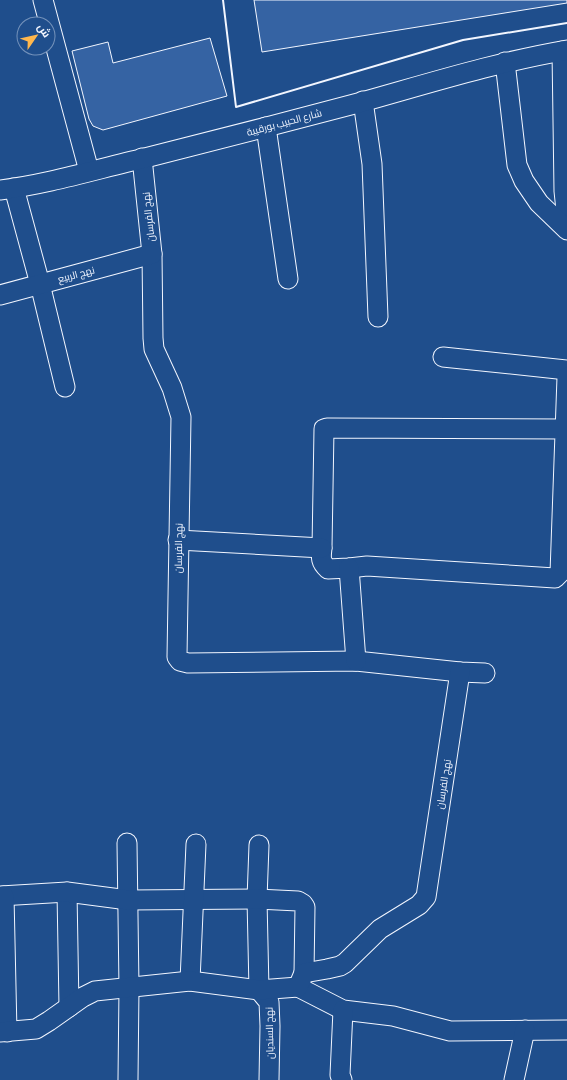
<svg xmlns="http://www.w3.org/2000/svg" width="567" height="1080" viewBox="0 0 567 1080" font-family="'Crimson Pro',Cairo,serif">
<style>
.building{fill:#3563a3;stroke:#f2f6ff}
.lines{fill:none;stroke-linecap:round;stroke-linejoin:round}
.minor-casing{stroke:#f2f6ff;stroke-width:21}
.minor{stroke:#1f4e8c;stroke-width:19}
.wall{stroke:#f2f6ff;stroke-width:2}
.labels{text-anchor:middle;stroke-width:3;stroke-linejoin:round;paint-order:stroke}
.street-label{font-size:10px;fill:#f2f6ff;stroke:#1f4e8c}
</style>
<rect width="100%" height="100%" fill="#1f4e8c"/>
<g class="building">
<polygon points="254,0 567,0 567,3 262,52"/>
<polygon points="210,38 227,96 103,130 93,126 89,119 72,51 108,42 113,63"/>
</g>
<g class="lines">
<defs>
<g id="minor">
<polyline points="43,0 89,171"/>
<polyline points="562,51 564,191 567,220"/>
<polyline points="505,62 517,165 524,181 539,203 567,230"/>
<polyline points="363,101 372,164 378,317"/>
<polyline points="266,127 288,279"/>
<polyline points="142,158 152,254 153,338 154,349 172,388 181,417 177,657 180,661 188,663 356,661 460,672 485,673"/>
<polyline points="14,188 40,284 65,387"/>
<path d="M0,190C49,184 97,169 145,158C217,140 290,121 362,102C430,83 497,62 567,50"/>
<polyline points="0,295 152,254"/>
<polyline points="443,357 567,370"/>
<path d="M565,429L327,428L324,429L322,548C321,557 320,562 328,569L349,568L367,566L555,578L560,573L567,377"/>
<polyline points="178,540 322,548"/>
<polyline points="349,568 356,661"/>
<polyline points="127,843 129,988 128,1080"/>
<polyline points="259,845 257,899 259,990 269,1002 270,1026 269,1080"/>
<polyline points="67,892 69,1007"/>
<polyline points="0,896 67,892 128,900 257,899 298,901 303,904 305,907 304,973"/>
<polyline points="4,896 7,1032"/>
<polyline points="190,981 196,844"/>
<polyline points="298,987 343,1010 393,1016 450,1031 567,1030"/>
<polyline points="0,1032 36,1029 49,1021 83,997 95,991 190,981 259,990 298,987 304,973 327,969 340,966 345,963 380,929 419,905 426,897 460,672"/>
<polyline points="342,1080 340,1075 343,1010"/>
<polyline points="514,1080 525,1030"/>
</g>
</defs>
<use href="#minor" class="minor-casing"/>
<use href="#minor" class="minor"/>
<polyline class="wall" points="223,0 236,107 463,40 567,23"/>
</g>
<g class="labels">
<g class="street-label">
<text transform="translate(284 122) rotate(-15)" y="4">شارع الحبيب بورقيبة</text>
<text transform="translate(148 217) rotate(-96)" y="4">نهج الفرسان</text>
<text transform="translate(76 274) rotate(-15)" y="4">نهج الربيع</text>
<text transform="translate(178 548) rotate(-89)" y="4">نهج الفرسان</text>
<text transform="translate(443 784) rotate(-81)" y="4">نهج الفرسان</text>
<text transform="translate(269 1033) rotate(-91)" y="4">نهج السنديان</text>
</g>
</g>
<g transform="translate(36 36) rotate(56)"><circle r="19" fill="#1f4e8c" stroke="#7391ba"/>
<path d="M0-3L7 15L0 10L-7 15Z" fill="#ffb74d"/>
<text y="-6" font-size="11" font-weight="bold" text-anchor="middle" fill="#f2f6ff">ش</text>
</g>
</svg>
